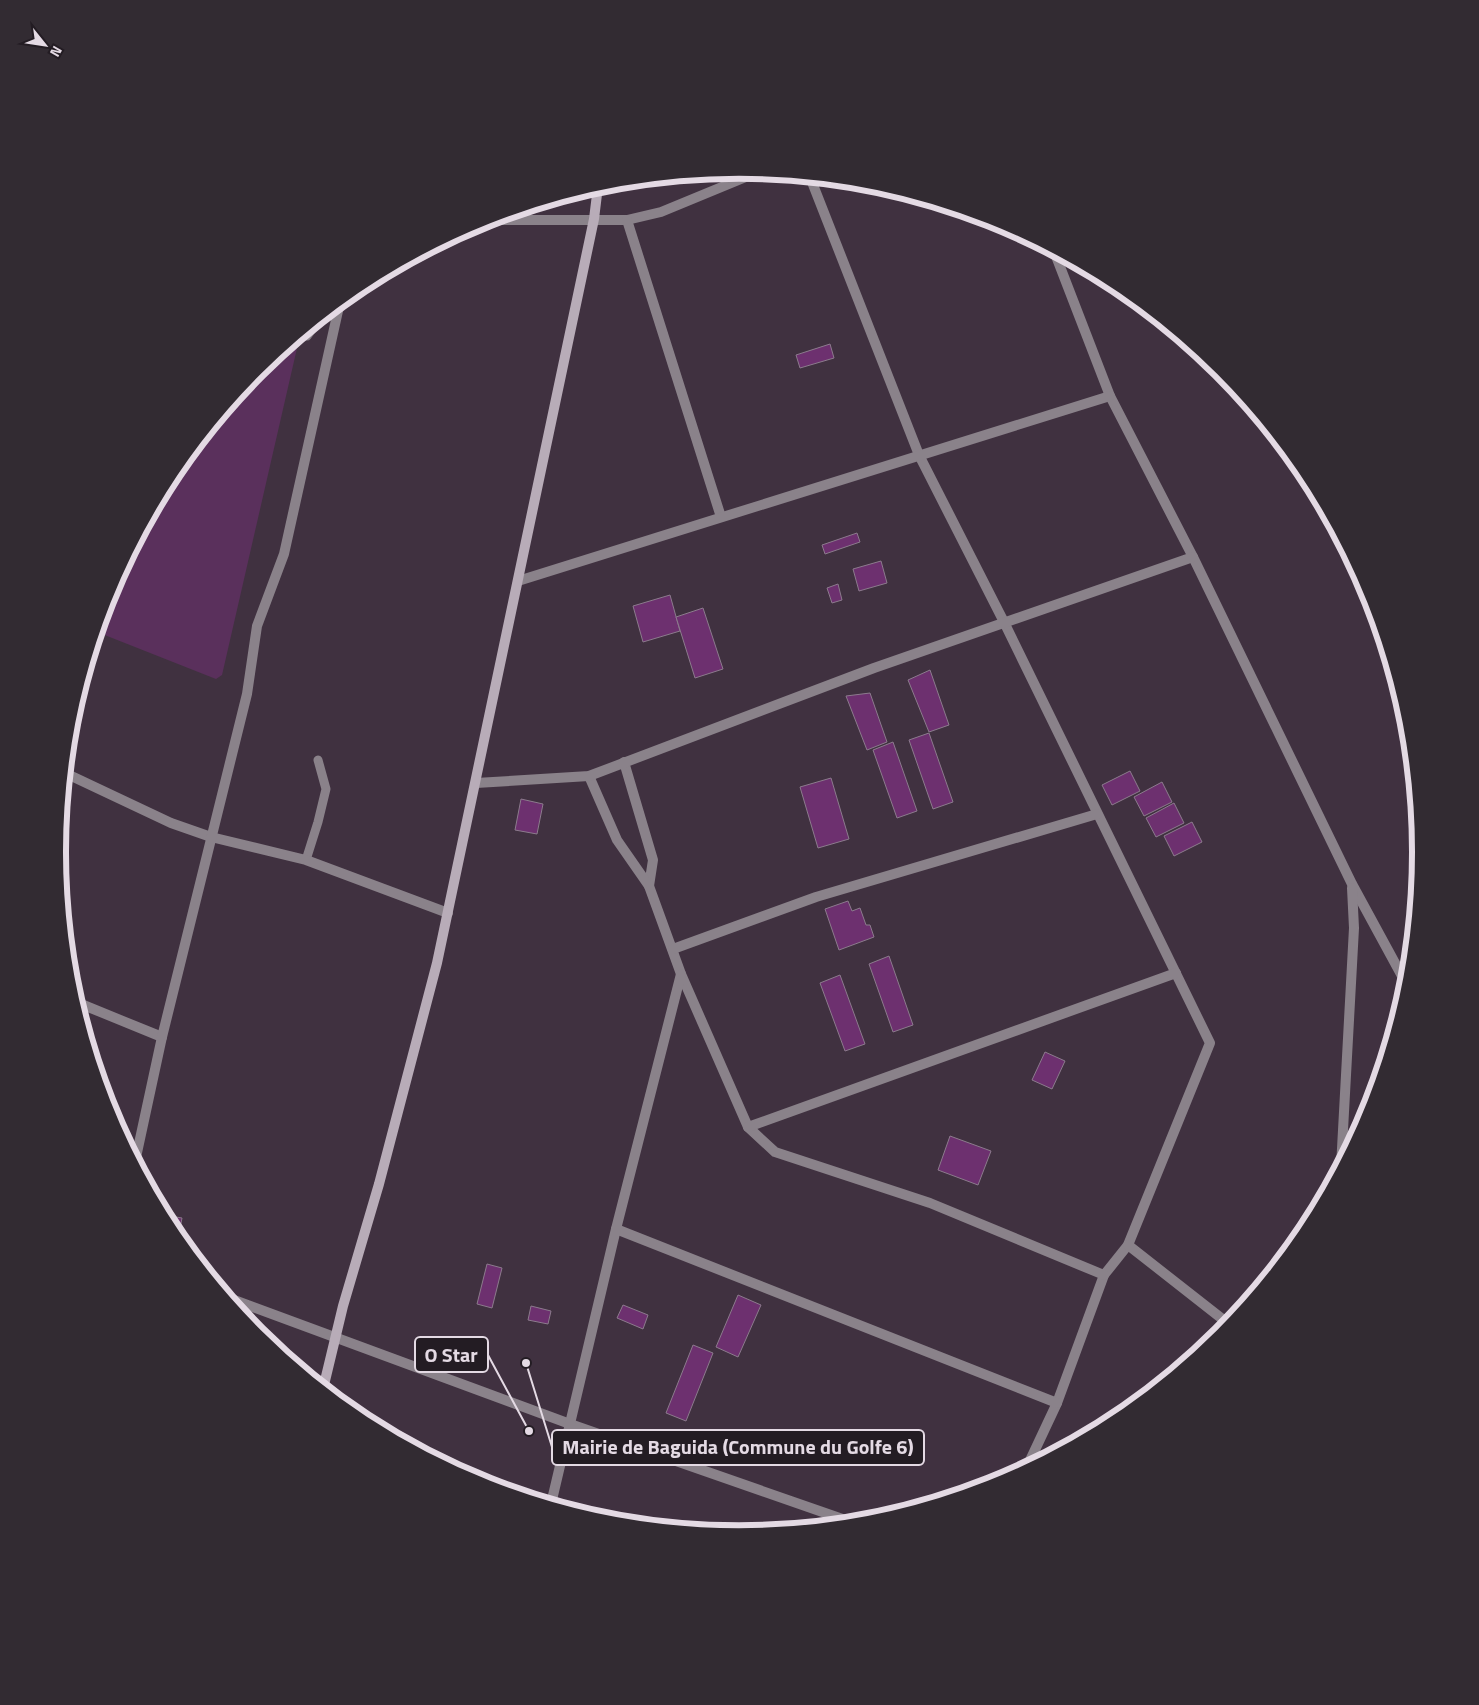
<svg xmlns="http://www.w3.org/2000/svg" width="1479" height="1705" viewBox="0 0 1479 1705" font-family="'Titillium Web',sans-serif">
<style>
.green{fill:#5a305c}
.building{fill:#6d306f;stroke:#8c7b8d}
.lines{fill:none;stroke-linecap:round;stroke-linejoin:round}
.lane{stroke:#8a828a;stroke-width:9}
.street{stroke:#8a828a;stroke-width:10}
.secondary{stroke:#b8acb8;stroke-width:10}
.rim{fill:none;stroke:#e4dae4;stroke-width:6}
.leader{fill:none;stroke:#e4dae4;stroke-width:2}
.callout-dot{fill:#e4dae4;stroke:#231c23;stroke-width:2}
.callout{fill:#231c23;stroke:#e4dae4;stroke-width:2}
.callout-label{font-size:20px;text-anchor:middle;font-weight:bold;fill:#e4dae4}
</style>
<rect width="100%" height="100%" fill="#403140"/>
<polygon class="green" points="300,335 222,675 216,679 97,632 110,591 173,473 257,370"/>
<g class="building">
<polygon points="830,344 834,358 800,368 796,355"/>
<polygon points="857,533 860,542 825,554 822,545"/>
<polygon points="881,561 887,583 859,591 853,569"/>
<polygon points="1360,573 1370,592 1372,600 1369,602 1354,577"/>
<polygon points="838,584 842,600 832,603 827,588"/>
<polygon points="670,595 680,631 643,642 633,606"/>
<polygon points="703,608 723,669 695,678 676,617"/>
<polygon points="930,670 949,725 929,732 908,680"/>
<polygon points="870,693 887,742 867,750 846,696"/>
<polygon points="929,733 953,802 933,809 909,740"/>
<polygon points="893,742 917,811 897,818 873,750"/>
<polygon points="1130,771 1140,791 1112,805 1102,785"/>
<polygon points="831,778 849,839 818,848 800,787"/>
<polygon points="1162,782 1172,802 1144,816 1134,797"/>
<polygon points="521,799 543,804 537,834 515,830"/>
<polygon points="1174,803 1184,823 1156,837 1146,818"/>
<polygon points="1192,822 1202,842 1174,856 1164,836"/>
<polygon points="848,901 852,911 860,908 866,925 870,925 874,937 839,950 825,909"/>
<polygon points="889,956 913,1025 893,1032 869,964"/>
<polygon points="840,975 865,1044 845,1051 820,983"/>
<polygon points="1045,1052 1065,1061 1052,1089 1032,1080"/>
<polygon points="950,1136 991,1151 978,1185 938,1170"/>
<polygon points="170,1216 182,1218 178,1239 169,1224"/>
<polygon points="487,1264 502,1268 492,1308 477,1304"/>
<polygon points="738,1295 761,1305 738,1357 716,1347"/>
<polygon points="623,1305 648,1315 643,1329 617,1318"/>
<polygon points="531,1306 551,1311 548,1324 528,1320"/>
<polygon points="693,1345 713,1353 686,1421 666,1413"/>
</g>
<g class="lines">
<g class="lane">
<polyline points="299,336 307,336 318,321"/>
<polyline points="306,860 318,822 326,789 318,760"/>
</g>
<g class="street">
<polyline points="810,177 919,455 1004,622 1210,1043 1128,1245 1104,1275 1057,1403 1026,1469"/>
<polyline points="488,220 627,220 661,212 758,172"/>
<polyline points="627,220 721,517"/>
<polyline points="1054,251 1110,396 1193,557 1352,884 1408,987"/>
<polyline points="518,581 1110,396"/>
<polyline points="624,762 653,860 649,886"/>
<polyline points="65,773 171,823 211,837 306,860 448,913"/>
<polyline points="589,776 617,840 649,886 681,974 748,1127 775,1152 930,1203 1104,1275"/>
<polyline points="476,783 589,776 874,668 1193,557"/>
<polyline points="673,949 816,897 1097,814"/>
<polyline points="76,1002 162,1037"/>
<polyline points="748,1127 1176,973"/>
<polyline points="135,1162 162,1037 247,694 257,626 284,554 340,302"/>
<polyline points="1341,1167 1354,928 1352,888"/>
<polyline points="616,1229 1057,1403"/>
<polyline points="1128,1245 1230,1325"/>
<polyline points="226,1297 570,1424 854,1523"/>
<polyline points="551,1504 616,1229 681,974"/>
</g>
<polyline class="secondary" points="323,1389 343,1306 379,1184 437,963 594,219 598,186"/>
</g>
<path d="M0 0H1479V1705H0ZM66 852a673 673 0 1 1 1346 0a673 673 0 1 1-1346 0Z" fill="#322b32" fill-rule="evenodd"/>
<path class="rim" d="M66 852a673 673 0 1 1 1346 0a673 673 0 1 1-1346 0Z"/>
<path class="leader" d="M529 1431L488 1355M526 1363L552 1447"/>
<g class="callout-dot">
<circle cx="529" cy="1431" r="5"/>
<circle cx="526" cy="1363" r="5"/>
</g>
<g class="callout">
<rect x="415" y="1337" width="73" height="35" rx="5"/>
<rect x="552" y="1430" width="372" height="35" rx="5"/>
</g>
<g class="callout-label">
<text x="451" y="1362">O Star</text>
<text x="738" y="1454">Mairie de Baguida (Commune du Golfe 6)</text>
</g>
<g transform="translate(45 45) rotate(120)" stroke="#231c23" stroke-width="4" paint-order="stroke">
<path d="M0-4L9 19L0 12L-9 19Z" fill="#e4dae4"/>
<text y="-8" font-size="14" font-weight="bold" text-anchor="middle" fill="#e4dae4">N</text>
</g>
</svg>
